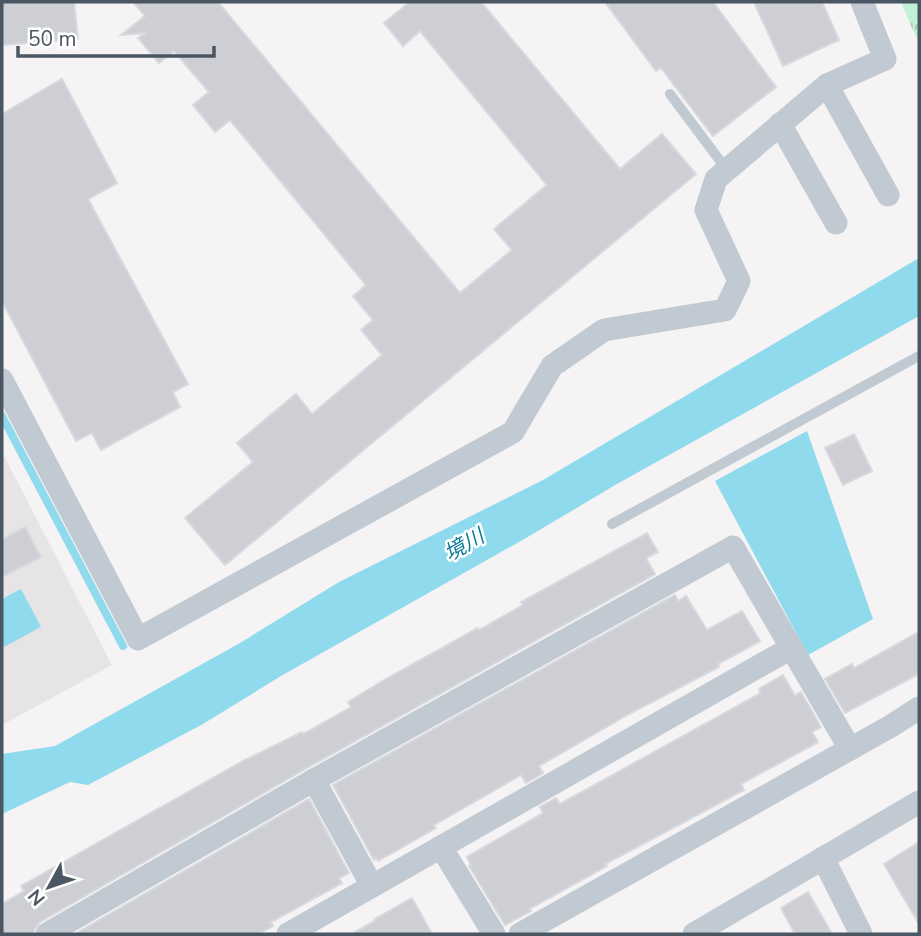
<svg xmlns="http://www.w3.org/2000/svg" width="921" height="936" viewBox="0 0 921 936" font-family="'Nunito Sans','Noto Sans JP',sans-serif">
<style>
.education{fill:#e6e4e5}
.grass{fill:url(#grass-tufts)}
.water{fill:#90daee}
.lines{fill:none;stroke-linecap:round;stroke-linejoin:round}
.stream{stroke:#90daee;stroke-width:8}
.building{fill:#cdcfd5;stroke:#d7d9de;stroke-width:2}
.service{stroke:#c1cad2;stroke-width:10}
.minor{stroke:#c1cad2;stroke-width:23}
.labels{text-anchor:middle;stroke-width:5;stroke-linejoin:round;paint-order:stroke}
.water-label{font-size:21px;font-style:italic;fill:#0c7c9b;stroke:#fff}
</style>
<defs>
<pattern id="grass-tufts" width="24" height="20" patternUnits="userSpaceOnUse" patternTransform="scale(1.75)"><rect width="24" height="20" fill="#c3f1d5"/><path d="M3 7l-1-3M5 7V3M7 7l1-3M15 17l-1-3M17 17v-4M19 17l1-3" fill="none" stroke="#a0c6b0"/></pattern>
</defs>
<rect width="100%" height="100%" fill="#f5f3f3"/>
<polygon class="education" points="2,452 112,665 2,725"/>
<polygon class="grass" points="901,2 919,2 919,44"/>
<g class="water">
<polygon points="919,258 919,316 617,484 526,538 281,676 203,724 88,785 70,782 2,814 2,754 55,746 240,643 339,582 543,480"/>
<polygon points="807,431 873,619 808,655 715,481"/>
<polygon points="21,589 41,627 2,648 2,599"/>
</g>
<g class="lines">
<polyline class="stream" points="2,416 123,646"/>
</g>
<g class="building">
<polygon points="2,2 74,2 78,39 2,45"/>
<polygon points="133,2 218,2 460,293 512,250 494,229 547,185 420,31 403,46 384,23 410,2 481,2 620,169 662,134 696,174 225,565 185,518 253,462 237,443 296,394 312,414 382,355 361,330 373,320 353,296 366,285 230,120 215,132 193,105 209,92 174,51 159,63 138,38 146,33 121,35 145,16"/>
<polygon points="605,2 713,2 776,87 713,136 661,68 656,71"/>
<polygon points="754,2 822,2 839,40 783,66"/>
<polygon points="62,79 117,183 88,199 188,384 173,392 180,407 101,450 92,433 76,441 2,301 2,114"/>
<polygon points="854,434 872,471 843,485 825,448"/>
<polygon points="25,527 41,557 2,577 2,539"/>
<polygon points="647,533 658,552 646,558 655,574 307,768 40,922 35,928 33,934 2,934 2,904 24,891 21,886 243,761 302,732 303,734 351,707 348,702 384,680 478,628 479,630 523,605 521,602"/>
<polygon points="675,595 678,601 686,596 707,630 742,611 760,641 718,664 719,667 629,714 539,766 543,773 526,783 521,775 434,825 436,828 378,861 376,858 374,860 333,785"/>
<polygon points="919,632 919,674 845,713 825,679 852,664 854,668"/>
<polygon points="783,675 795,696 801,692 821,727 812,732 818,742 741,784 744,790 605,864 607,866 529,909 531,911 505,925 469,866 471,865 467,857 543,813 540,807 556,798 560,804 761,693 759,689"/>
<polygon points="309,799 349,873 339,878 342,883 271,922 273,926 258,934 75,934"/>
<polygon points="919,842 919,924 884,864"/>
<polygon points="808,892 832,934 795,934 781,908"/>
<polygon points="412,898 432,934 352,934 376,920 375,919"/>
</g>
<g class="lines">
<g class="service">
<polyline points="670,94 727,170"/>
<polyline points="612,524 919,356"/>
</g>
<g class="minor">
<polyline points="827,85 888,195"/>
<polyline points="780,124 836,223"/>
<polyline points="2,380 138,639 513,432 552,366 604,330 725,310 739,281 706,210 716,179 827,85 885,59 862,2"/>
<polyline points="314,780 372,886"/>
<polyline points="441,847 494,934"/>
<polyline points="823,858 861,934"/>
<polyline points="47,934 314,780 733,547 850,749"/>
<polyline points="288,934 791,648"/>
<polyline points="520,934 891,726 919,708"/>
<polyline points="694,934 919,802"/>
</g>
</g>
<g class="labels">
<g class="water-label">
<text transform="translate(464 545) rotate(-30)" y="7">境川</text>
</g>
</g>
<rect width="921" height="936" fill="none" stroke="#4a5661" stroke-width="7"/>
<g transform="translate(49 887) rotate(230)" stroke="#ffffff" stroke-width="5" paint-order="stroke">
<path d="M0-5L12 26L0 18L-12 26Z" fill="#4a5661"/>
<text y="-10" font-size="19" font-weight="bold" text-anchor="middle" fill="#4a5661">N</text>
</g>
<path d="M18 46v10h196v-10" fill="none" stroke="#4a5661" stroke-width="3.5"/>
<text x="28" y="46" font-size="21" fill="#4a5661" stroke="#ffffff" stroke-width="5" paint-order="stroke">50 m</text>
</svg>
